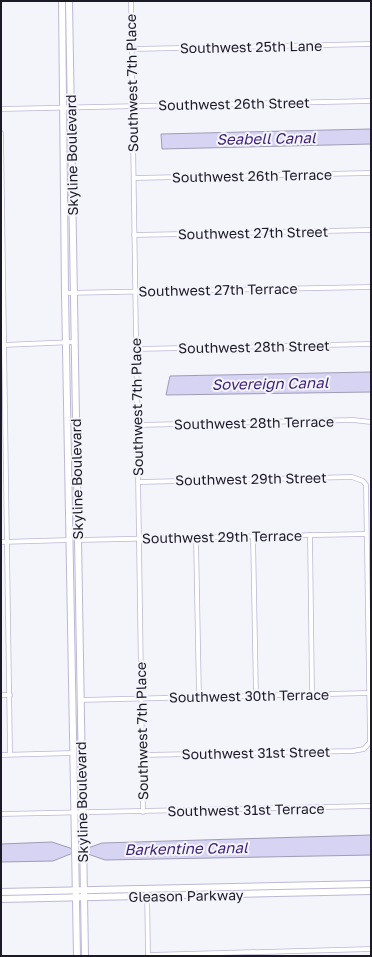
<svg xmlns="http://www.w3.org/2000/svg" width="372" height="957" viewBox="0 0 372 957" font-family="'Golos Text',sans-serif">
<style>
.green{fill:#adefc5}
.water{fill:#d7d3f3;stroke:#9f9cb6}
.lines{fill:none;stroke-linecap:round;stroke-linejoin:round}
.street-casing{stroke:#bcb7d9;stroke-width:5.5}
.secondary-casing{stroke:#bcb7d9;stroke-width:8}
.street{stroke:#fff;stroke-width:4}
.secondary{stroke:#fff;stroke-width:6}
.labels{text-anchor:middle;stroke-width:4;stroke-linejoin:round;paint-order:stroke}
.street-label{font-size:14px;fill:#1c1a27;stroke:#f4f4fb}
.water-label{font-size:15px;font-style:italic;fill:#3c1f77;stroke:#f4f4fb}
</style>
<rect width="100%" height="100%" fill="#f4f4fb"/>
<g class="green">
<polygon points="77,704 78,707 78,746 76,744"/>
<polygon points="77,759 79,760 78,808 77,807"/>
</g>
<g class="water">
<polygon points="371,129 371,144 162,149 161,134"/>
<polygon points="371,372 371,392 166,395 170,376"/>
<polygon points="371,835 371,855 105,860 85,853 73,853 53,861 1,862 1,844 52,842 73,849 85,849 102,843"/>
</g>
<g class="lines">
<defs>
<g id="street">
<polyline points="131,1 143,812"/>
<polyline points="132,49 371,44"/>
<polyline points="1,109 371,101"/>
<polyline points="1,133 10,754"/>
<polyline points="134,178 371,173"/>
<polyline points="134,235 371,230"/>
<polyline points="65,293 371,287"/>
<polyline points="3,345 74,342"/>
<polyline points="136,349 371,344"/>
<polyline points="138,425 353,420 371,422"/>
<polyline points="139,482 352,477 363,481 366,485 370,742 364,749 353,751 143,755"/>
<polyline points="310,535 312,694"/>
<polyline points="253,536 256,696"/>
<polyline points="196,538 199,697"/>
<polyline points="78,540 366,534"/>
<polyline points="1,542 70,540"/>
<polyline points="1,695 10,695"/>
<polyline points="80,700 369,693"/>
<polyline points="1,755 73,753"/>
<polyline points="1,814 371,806"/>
<polyline points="147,889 148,956"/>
<polyline points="148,955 371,949"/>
</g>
<g id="secondary">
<polyline points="62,1 65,293 77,956"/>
<polyline points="69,1 85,956"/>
<polyline points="1,892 371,884"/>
<polyline points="1,899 371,891"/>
</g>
</defs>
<use href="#street" class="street-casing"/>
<use href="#secondary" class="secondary-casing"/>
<use href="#street" class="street"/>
<use href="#secondary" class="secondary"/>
</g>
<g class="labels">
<g class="street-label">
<text transform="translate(251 47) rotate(-1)" y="5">Southwest 25th Lane</text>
<text transform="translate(132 83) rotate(-91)" y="5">Southwest 7th Place</text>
<text transform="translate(234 104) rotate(-1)" y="5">Southwest 26th Street</text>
<text transform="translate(72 155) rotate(-91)" y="5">Skyline Boulevard</text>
<text transform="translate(252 176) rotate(-1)" y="5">Southwest 26th Terrace</text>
<text transform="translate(253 233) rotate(-1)" y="5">Southwest 27th Street</text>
<text transform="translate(218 290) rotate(-1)" y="5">Southwest 27th Terrace</text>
<text transform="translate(254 347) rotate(-1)" y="5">Southwest 28th Street</text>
<text transform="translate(137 407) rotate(-91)" y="5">Southwest 7th Place</text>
<text transform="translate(254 423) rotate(-1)" y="5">Southwest 28th Terrace</text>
<text transform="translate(77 479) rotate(-91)" y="5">Skyline Boulevard</text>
<text transform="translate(251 479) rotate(-1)" y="5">Southwest 29th Street</text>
<text transform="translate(222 537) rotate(-1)" y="5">Southwest 29th Terrace</text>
<text transform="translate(249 696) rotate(-1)" y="5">Southwest 30th Terrace</text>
<text transform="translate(142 731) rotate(-91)" y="5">Southwest 7th Place</text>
<text transform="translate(256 753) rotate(-1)" y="5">Southwest 31st Street</text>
<text transform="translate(82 802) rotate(-91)" y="5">Skyline Boulevard</text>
<text transform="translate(246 810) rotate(-1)" y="5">Southwest 31st Terrace</text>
<text transform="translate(186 896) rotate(-1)" y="5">Gleason Parkway</text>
</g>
<g class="water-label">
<text transform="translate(266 139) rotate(-1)" y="5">Seabell Canal</text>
<text transform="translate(270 384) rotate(-1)" y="5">Sovereign Canal</text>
<text transform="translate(186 849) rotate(-1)" y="5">Barkentine Canal</text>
</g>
</g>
<rect width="372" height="957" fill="none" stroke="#1c1a27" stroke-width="4"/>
</svg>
